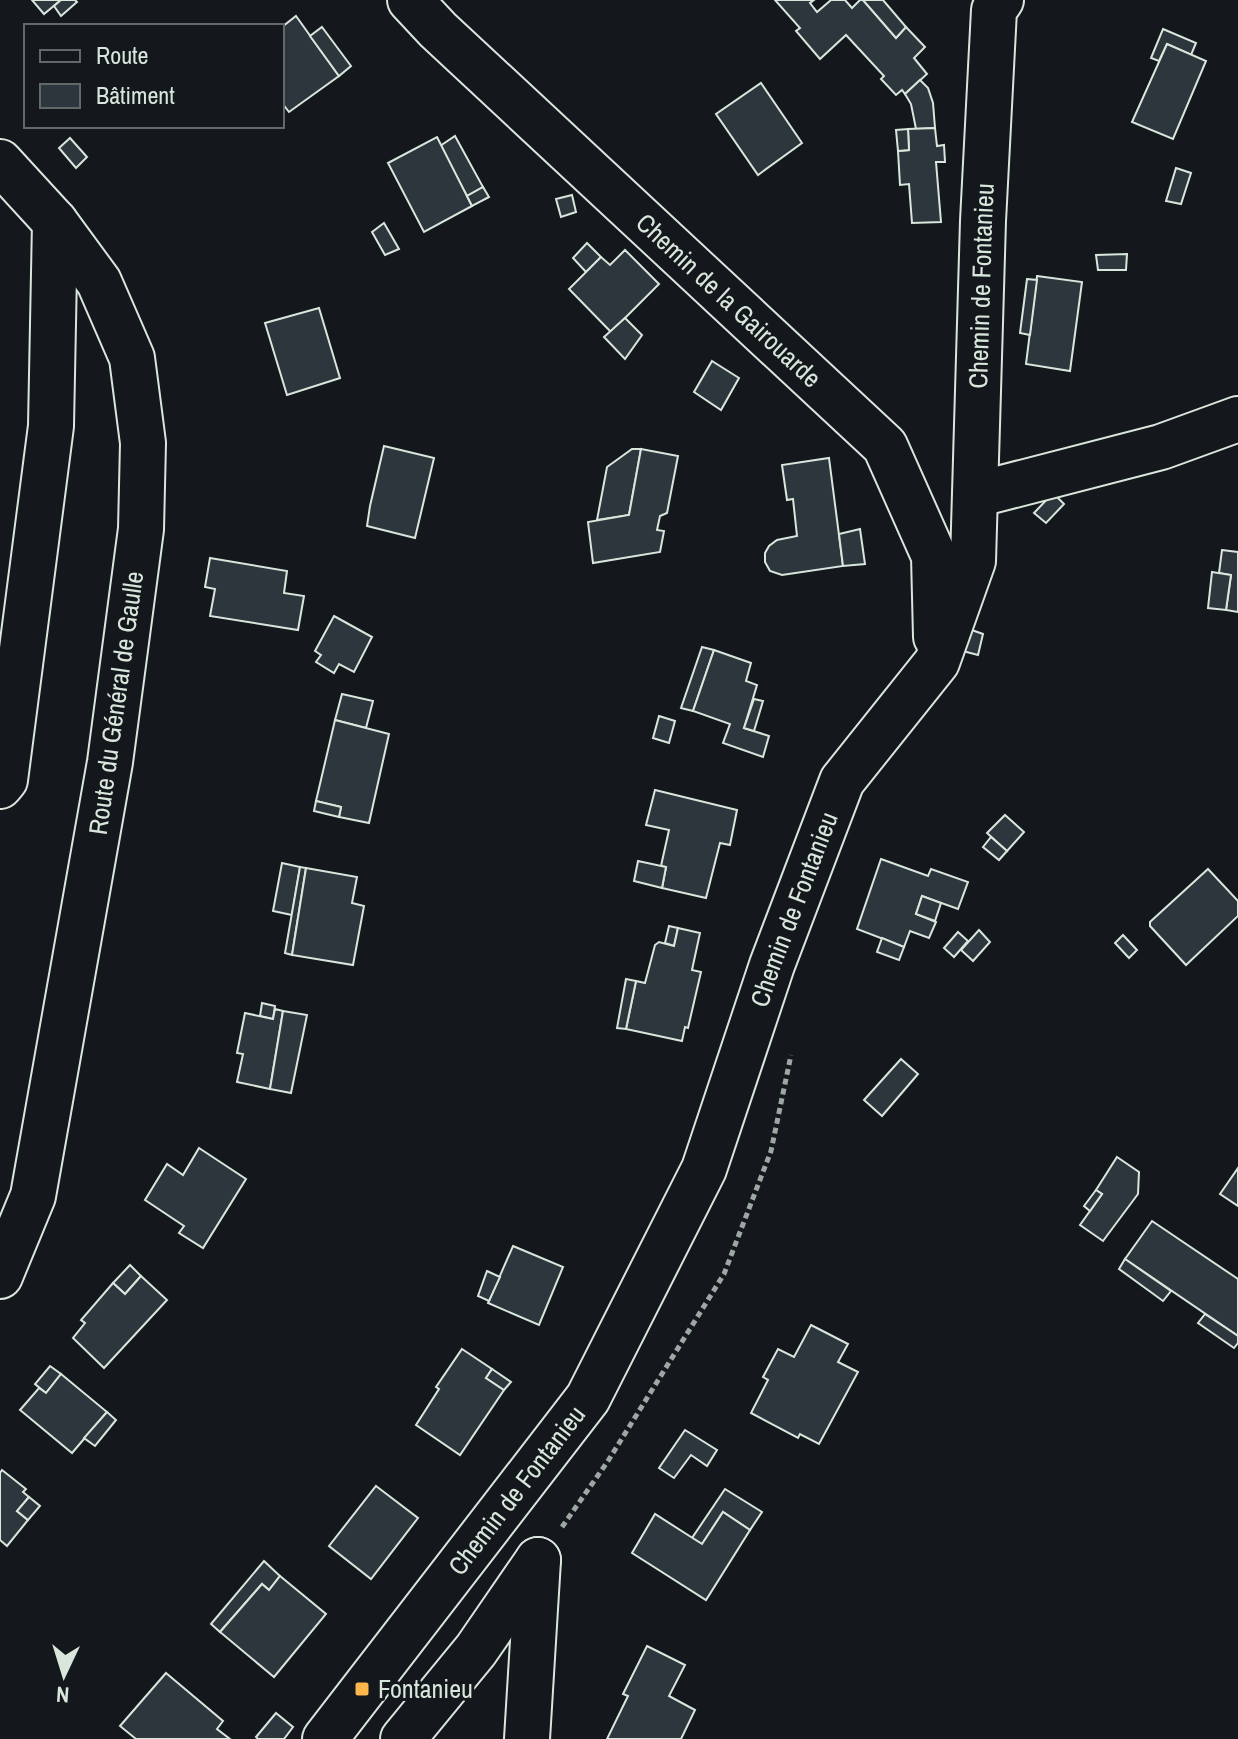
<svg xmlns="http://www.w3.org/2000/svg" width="1238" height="1739" viewBox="0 0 1238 1739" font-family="'Archivo Narrow',sans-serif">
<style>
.building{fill:#2c363c;stroke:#d8e6dc;stroke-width:2}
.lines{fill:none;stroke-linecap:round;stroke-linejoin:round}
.minor-casing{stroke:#d8e6dc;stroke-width:48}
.path{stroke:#9da8a2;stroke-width:5;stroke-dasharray:6 4;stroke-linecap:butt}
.minor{stroke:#14181c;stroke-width:44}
.poi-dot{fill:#ffb74d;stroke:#14181c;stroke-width:3}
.labels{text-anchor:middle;stroke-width:6;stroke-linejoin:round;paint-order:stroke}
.street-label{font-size:26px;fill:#d8e6dc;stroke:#14181c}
.poi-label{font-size:26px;fill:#d8e6dc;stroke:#14181c;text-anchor:start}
</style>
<rect width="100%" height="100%" fill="#14181c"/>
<g class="building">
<polygon points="32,0 61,0 44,14"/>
<polygon points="61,0 75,0 77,2 61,16 54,6"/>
<polygon points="775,0 814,0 810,3 817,12 831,0 845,0 852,8 860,0 863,0 896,38 906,27 925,47 914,58 927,74 905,94 902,90 896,95 881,79 884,76 846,35 820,59 796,31 800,28"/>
<polygon points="863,0 883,0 906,27 896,38"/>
<polygon points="296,16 339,76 289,112 282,103 282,27"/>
<polygon points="322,27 351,66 339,76 310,36"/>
<polygon points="1163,29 1196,43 1191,55 1167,44 1159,61 1151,58"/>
<polygon points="1167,44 1206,61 1173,139 1132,122"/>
<polygon points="920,80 928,88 933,103 935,128 916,129 911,104 905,94"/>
<polygon points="761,83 802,143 758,175 716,114"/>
<polygon points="935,128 937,146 944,145 945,162 936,162 941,222 912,223 909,184 900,185 898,151 909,150 908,129"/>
<polygon points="908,129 909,150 898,151 896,130"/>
<polygon points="455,136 483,187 467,196 440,146"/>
<polygon points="437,137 472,206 424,232 388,163"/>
<polygon points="70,138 87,157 76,168 59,148"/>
<polygon points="1176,168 1191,173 1181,204 1166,201"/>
<polygon points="483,187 489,197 472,206 467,196"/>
<polygon points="572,195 576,212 561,217 556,199"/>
<polygon points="384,223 399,249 385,255 372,232"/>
<polygon points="587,243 601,257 586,272 573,258"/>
<polygon points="625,250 659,284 611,332 569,289 601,257 610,265"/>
<polygon points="1127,254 1126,270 1098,270 1096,255"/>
<polygon points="1037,276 1082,282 1070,371 1026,364"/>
<polygon points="1027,279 1037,280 1030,335 1020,333"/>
<polygon points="319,308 340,378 287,395 265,323"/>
<polygon points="625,318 642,335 625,359 604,337"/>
<polygon points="712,361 739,378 721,410 694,392"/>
<polygon points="384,446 434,458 415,538 367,526 370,506"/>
<polygon points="632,449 641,449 629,515 597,520 607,467"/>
<polygon points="641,449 678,456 667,513 660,516 657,530 664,531 660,552 593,563 588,522 629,515"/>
<polygon points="829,458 843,566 782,575 770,571 765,562 765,553 769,546 777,540 797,536 793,499 787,500 782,465"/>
<polygon points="1053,493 1064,504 1046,523 1034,513"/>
<polygon points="860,529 865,564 843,566 839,534"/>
<polygon points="1222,550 1238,552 1238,612 1226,610 1231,575 1219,573"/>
<polygon points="210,558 287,571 284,593 304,596 298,630 210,616 215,589 205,587"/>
<polygon points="1212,572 1231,575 1226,610 1208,608"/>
<polygon points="334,616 372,637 354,672 339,664 334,673 316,662 321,655 315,651"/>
<polygon points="966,628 983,634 978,655 959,650"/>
<polygon points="702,647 714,650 693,711 681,708"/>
<polygon points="714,650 751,663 746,681 757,685 744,728 769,736 763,757 723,743 730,724 693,711"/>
<polygon points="342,694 373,701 366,728 335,720"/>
<polygon points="754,699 763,701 754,731 744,728"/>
<polygon points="659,716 675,721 669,743 653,738"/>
<polygon points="335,720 389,734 369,823 339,817 341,807 316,801"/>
<polygon points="655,790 737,810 730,845 720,843 706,898 662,888 666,867 661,866 669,830 646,825"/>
<polygon points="316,801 341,807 339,817 314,811"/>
<polygon points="1005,815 1024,832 1007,851 987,833"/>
<polygon points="991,837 1007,851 999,860 983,847"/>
<polygon points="881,859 928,876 931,869 968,882 958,909 922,896 916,914 936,922 929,938 910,931 904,947 857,929"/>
<polygon points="638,861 666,867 662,888 634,881"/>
<polygon points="282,863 300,867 292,915 273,911"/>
<polygon points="300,867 306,868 292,955 285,953"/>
<polygon points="306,868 357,877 352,903 364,906 353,965 292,955"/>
<polygon points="1208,869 1238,901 1238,916 1186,965 1150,926 1150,922"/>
<polygon points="922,896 941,903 935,921 916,914"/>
<polygon points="669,926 678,928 674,946 665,943"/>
<polygon points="678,928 700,933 692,970 701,972 688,1028 685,1027 682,1041 626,1029 636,981 645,983 655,945 659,942 674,946"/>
<polygon points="979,930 990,942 973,961 961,950"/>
<polygon points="958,932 968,941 954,957 944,948"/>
<polygon points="1123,935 1137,950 1129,958 1115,943"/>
<polygon points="882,938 904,947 899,960 877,952"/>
<polygon points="626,979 636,981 626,1029 617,1028"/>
<polygon points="262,1003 275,1006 273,1019 260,1016"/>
<polygon points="275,1009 283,1011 270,1089 237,1082 243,1054 237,1053 245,1013 273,1019"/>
<polygon points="283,1011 307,1015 291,1093 270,1089"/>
<polygon points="901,1059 918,1074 882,1116 864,1100"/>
<polygon points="199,1148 246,1179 203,1248 179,1233 184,1226 145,1200 167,1164 183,1175"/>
<polygon points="1117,1157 1139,1172 1138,1194 1103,1241 1080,1225 1102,1194 1096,1190"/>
<polygon points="1238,1168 1238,1206 1220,1194"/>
<polygon points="1096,1190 1102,1194 1090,1211 1084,1206"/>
<polygon points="1152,1221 1238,1279 1238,1336 1125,1259"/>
<polygon points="513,1246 563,1267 539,1325 488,1303"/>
<polygon points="1125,1259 1171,1291 1163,1301 1119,1269"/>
<polygon points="130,1265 141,1276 125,1294 113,1283"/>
<polygon points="487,1271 500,1277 489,1301 478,1296"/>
<polygon points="141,1276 167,1300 104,1368 73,1338 85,1323 81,1320 113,1283 125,1294"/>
<polygon points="1205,1314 1238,1336 1238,1343 1234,1348 1198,1323"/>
<polygon points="811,1325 848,1344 838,1362 858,1372 819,1444 800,1434 798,1438 751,1413 768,1380 763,1377 778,1349 794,1357"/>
<polygon points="462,1349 492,1369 486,1378 504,1390 460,1455 416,1425 439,1389 436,1387"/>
<polygon points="50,1366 61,1374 46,1393 35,1384"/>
<polygon points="492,1369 511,1382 504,1390 486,1378"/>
<polygon points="61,1374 107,1412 72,1453 20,1410 39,1388 46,1393"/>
<polygon points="107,1412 116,1420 95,1446 84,1438"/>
<polygon points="685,1430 717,1450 707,1466 691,1455 674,1478 659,1468"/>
<polygon points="2,1470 26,1489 23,1492 29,1497 17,1511 28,1520 7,1546 0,1540 0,1473"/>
<polygon points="376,1486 418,1518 371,1579 329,1546"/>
<polygon points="725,1489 762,1512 750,1530 723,1512 702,1544 692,1538"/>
<polygon points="29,1497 40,1506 28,1520 17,1511"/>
<polygon points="723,1512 750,1530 706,1600 632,1553 655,1514 702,1544"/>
<polygon points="264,1561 280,1576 269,1590 262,1584 220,1632 211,1624"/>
<polygon points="280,1576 326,1614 274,1677 220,1632 262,1584 269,1590"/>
<polygon points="647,1646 685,1665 669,1696 695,1710 681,1739 607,1739 628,1696 623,1694"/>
<polygon points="166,1673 223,1721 217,1729 230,1739 136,1739 120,1726"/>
<polygon points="276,1713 293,1727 284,1739 258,1739 256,1737"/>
</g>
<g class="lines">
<defs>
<g id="minor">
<path id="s1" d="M410,0L438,30L885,446L934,556L936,637"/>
<polyline points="0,162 55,222 99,282 132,358 143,443 141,529 110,762 33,1196 0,1276"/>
<polyline points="975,495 1161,447 1238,419"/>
<polyline points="0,786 5,780 51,426 55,222"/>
<path id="s2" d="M325,1739L588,1398L704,1169L772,965L842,781L937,662L973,561L983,221L994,10L1001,0"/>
<polyline points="403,1739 476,1650 538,1560"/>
<polyline points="527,1739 538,1560"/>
</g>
</defs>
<use href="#minor" class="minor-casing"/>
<polyline class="path" points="562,1527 608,1461 724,1274 771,1151 791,1055"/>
<use href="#minor" class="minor"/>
</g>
<rect class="poi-dot" x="354" y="1681" width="16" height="16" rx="4"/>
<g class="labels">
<g class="street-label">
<text dy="9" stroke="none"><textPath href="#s2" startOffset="1634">Chemin de Fontanieu</textPath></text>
<text dy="9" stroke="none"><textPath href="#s1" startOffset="438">Chemin de la Gairouarde</textPath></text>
<text transform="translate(116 703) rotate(-82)" y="9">Route du Général de Gaulle</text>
<text dy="9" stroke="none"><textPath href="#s2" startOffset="962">Chemin de Fontanieu</textPath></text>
<text dy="9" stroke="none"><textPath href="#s2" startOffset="314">Chemin de Fontanieu</textPath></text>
</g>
<g class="poi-label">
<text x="378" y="1698">Fontanieu</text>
</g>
</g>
<rect x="24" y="24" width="260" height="104" fill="#14181c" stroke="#626a69" stroke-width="2"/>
<rect x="40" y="50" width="40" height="12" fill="#14181c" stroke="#626a69" stroke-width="2"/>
<text x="96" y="64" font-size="24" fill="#d8e6dc">Route</text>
<rect x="40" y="84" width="40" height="24" fill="#2c363c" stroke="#626a69" stroke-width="2"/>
<text x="96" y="104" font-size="24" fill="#d8e6dc">Bâtiment</text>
<g transform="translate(64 1675) rotate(184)" stroke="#14181c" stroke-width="6" paint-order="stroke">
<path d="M0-6L14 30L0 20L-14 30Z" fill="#d8e6dc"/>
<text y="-12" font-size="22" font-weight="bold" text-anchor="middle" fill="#d8e6dc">N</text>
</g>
</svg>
